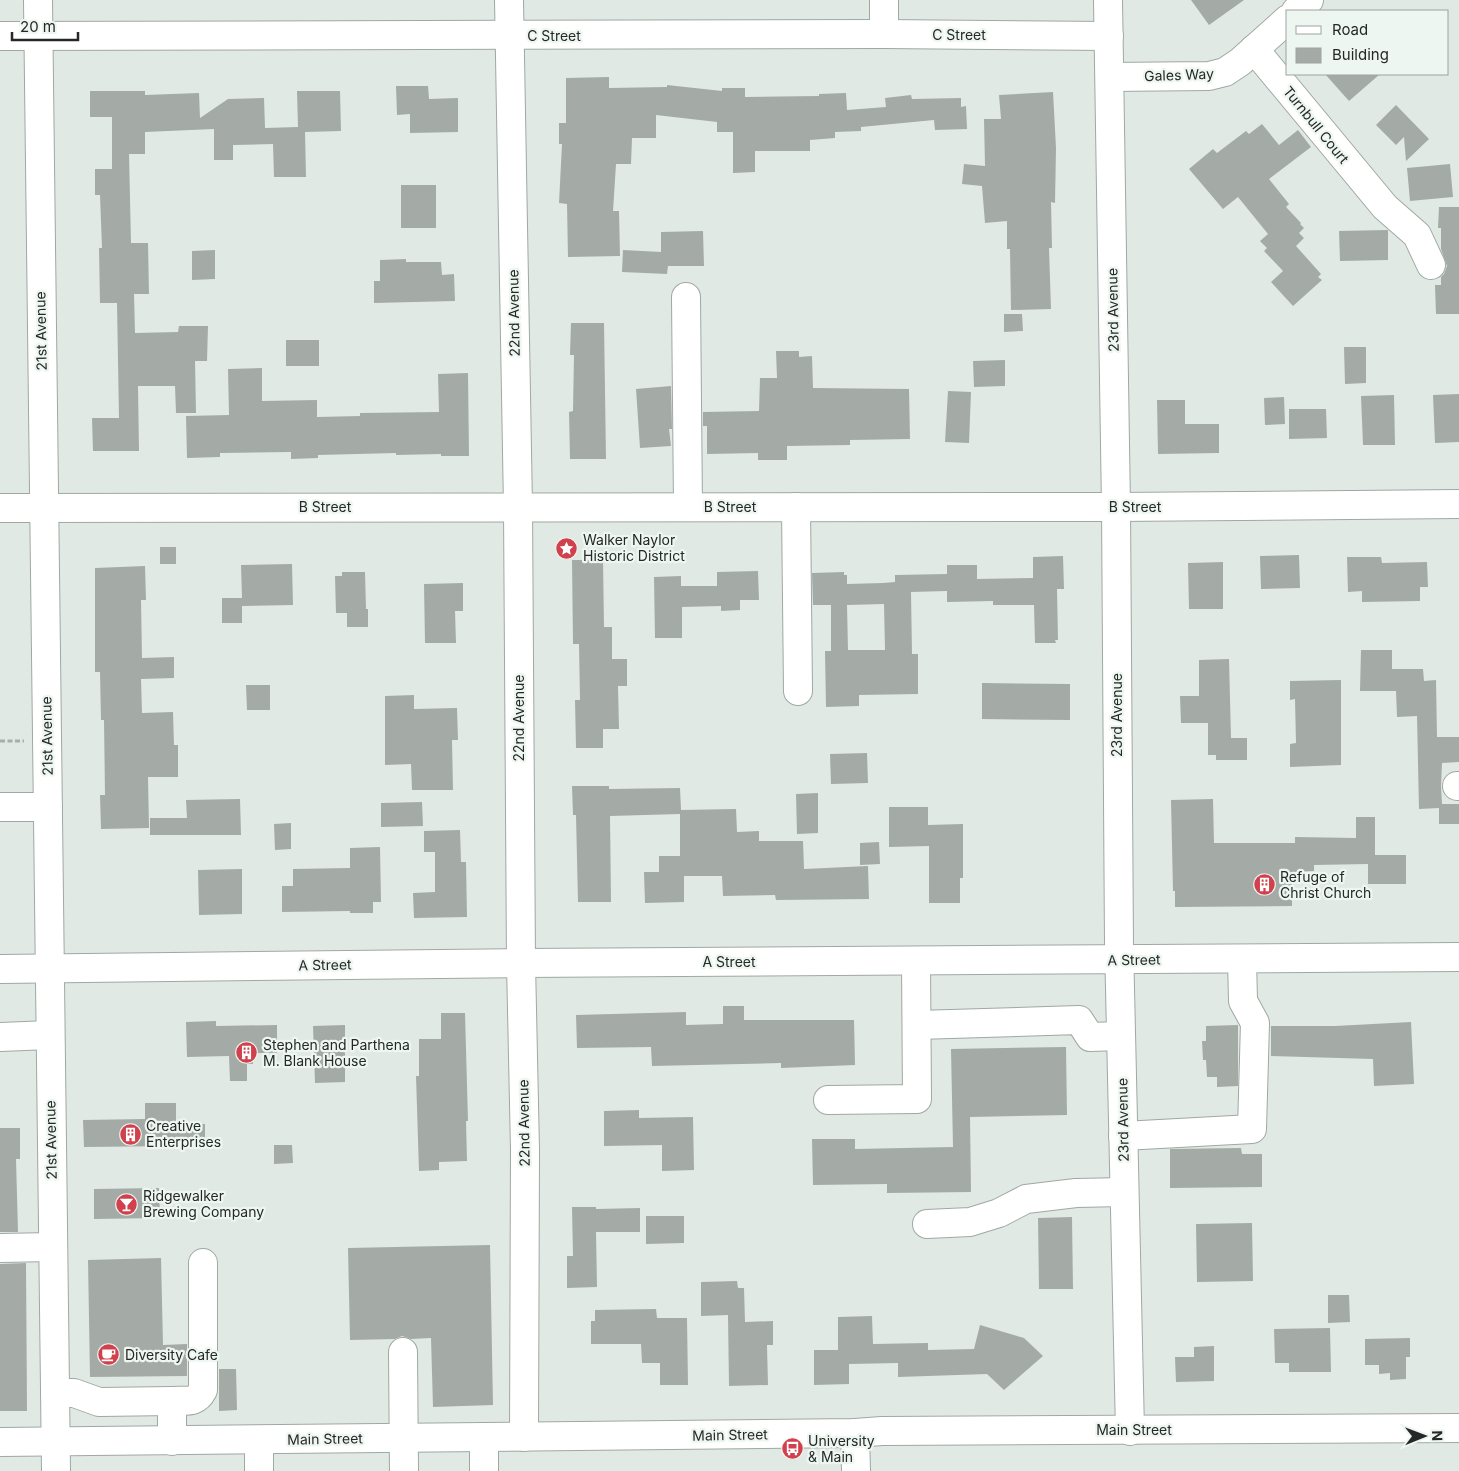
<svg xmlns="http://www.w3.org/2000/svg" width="1459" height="1471" viewBox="0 0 1459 1471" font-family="Inter,sans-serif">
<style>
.building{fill:#a4aba6;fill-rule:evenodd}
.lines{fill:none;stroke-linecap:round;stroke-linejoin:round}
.minor-casing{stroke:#a0a8a3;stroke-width:30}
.path{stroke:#a8afab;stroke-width:3;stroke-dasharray:5 2.5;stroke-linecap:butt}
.minor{stroke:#fff;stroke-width:28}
.labels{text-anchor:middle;stroke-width:4.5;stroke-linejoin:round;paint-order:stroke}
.street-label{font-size:14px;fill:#252826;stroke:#eef6f1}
.poi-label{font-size:14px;fill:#252826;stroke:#eef6f1;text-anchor:start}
</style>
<rect width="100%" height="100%" fill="#e1e9e4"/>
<g class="building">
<polygon points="1191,0 1244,0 1209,25"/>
<polygon points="1325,74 1380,74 1349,101"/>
<polygon points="609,77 609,88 667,87 667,85 722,91 722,88 745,88 745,97 819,96 819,94 846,93 847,110 886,107 885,98 911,95 912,99 961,98 961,107 966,106 967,129 935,130 934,120 861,127 861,131 835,132 835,138 810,140 810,151 755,151 755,172 733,173 733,132 717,132 717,122 656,115 656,138 632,138 631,164 616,164 613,211 619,211 620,256 568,257 567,204 559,203 562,144 559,144 559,123 566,123 566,78"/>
<polygon points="396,86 428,86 429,99 458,98 458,132 410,133 410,114 397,115"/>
<polygon points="90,91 145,91 145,95 199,93 200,118 228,99 264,98 265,128 298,127 297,91 340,91 341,131 305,132 306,177 274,177 273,144 233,145 233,160 214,160 214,129 145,132 145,154 129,154 131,243 148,243 149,294 134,294 135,333 178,332 179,326 208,326 207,361 195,361 196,413 176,413 175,386 138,386 139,451 93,451 92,418 119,418 117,303 100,303 99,248 102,248 100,195 95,195 95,169 112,169 112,117 90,117"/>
<polygon points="1053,92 1056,148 1055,203 1051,202 1052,248 1049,248 1051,309 1011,310 1010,249 1007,249 1007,221 985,223 982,186 962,184 964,164 985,166 984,119 1001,119 999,95"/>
<polygon points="1396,105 1429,139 1406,161 1404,137 1396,145 1376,125"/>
<polygon points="1262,124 1279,145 1298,130 1311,147 1269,179 1289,204 1286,207 1301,223 1300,224 1304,228 1299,233 1304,238 1296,246 1321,274 1318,277 1322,280 1293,306 1271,282 1283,271 1264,251 1267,248 1260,241 1268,234 1238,197 1223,209 1189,169 1213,149 1217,153 1246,131 1249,134"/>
<polygon points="1450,164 1453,197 1410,201 1407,168"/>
<rect x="401" y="185" width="35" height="43"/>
<polygon points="1439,207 1459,207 1459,314 1436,314 1435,285 1441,285 1441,277 1444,274 1447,266 1441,249 1441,228 1438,228"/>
<polygon points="1388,230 1388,260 1340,261 1339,231"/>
<polygon points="703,231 704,266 668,266 667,274 622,272 623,250 661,252 661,232"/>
<polygon points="215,250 215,279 192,280 192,251"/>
<polygon points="406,259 406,262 441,262 442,275 454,274 455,301 374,303 374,281 380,281 380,260"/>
<polygon points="1004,314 1022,314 1023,331 1004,332"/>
<polygon points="571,323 604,323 606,459 570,459 569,412 573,411 574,355 570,355"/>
<rect x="286" y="340" width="33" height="26"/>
<polygon points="1344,347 1366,347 1366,383 1345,384"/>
<polygon points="776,351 799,351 799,357 812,356 813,388 909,389 910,439 850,440 850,445 787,446 787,460 758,460 758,453 707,454 707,426 703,426 703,412 759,411 760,378 777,378"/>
<polygon points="1005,360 1005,386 974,387 973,361"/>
<polygon points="262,368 262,401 317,400 317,417 360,416 360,413 439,412 438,374 468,373 469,456 441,456 441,454 396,455 396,453 318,455 318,458 291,459 291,452 220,453 220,457 187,458 186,416 229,415 228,369"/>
<polygon points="671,386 672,429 669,429 671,446 640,448 636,389"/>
<polygon points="948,391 971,392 969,443 945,442"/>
<polygon points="1459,394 1459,442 1435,443 1433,395"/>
<polygon points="1394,395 1395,445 1363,445 1361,396"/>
<polygon points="1284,397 1285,424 1265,425 1264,398"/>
<polygon points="1157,400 1185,400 1185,424 1219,424 1219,453 1158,454"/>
<polygon points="1289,409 1326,409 1327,438 1289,439"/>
<rect x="160" y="547" width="16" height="17"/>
<polygon points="1299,555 1300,588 1261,589 1260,556"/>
<path d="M1063,556L1064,589H1057L1058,640H1055L1056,643H1035L1034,605H993V601L947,602V591L911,592L912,654H918V694L859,695V706L826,707L825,651H831V605H813L812,573L844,572V575H847V584L883,583L895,582V575L947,574V565H977V579L1033,578V557ZM884,604L885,650H848L847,605Z"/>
<polygon points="1347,557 1381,557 1382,563 1427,562 1428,587 1420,587 1420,601 1362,602 1362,591 1348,592"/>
<polygon points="572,560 603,560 604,627 612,627 612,659 627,659 627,686 618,686 619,729 603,729 603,748 576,748 575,700 580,700 579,644 573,644"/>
<polygon points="1223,562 1223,609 1189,609 1188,563"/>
<polygon points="292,564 293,605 242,606 242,623 222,623 222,598 242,598 241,565"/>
<polygon points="145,566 146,600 141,600 142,658 174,657 174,678 141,679 142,713 173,712 174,745 178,745 178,777 148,777 149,828 101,829 100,795 105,795 104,720 101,720 100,672 95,672 95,568"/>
<polygon points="758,571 759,600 740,600 740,610 721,611 721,606 682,607 682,638 655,638 654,577 681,576 681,586 717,586 717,572"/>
<polygon points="342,572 365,572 366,609 368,609 368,627 347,627 347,613 336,613 335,576 342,576"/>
<polygon points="463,583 463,611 455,611 456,643 425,643 424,584"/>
<polygon points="1361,650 1392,650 1392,669 1423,669 1424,681 1436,680 1437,737 1459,737 1459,762 1442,763 1441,786 1442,804 1459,804 1459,824 1439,824 1439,808 1419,809 1417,716 1397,717 1396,691 1360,691"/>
<polygon points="1229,659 1231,738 1247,738 1247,760 1216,760 1216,755 1208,755 1208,723 1181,723 1180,696 1199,696 1199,660"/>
<polygon points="1341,680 1341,765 1290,767 1290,744 1296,743 1295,699 1290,700 1290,681"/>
<polygon points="982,683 1070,684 1070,720 982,719"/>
<polygon points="246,685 270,685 270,710 247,710"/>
<polygon points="414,695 414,709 457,708 458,740 452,740 453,790 412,790 411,764 385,765 385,696"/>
<polygon points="867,753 868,783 831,784 830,754"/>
<polygon points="572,786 609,786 609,789 680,788 681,810 736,809 737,832 759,831 759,841 803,841 804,869 868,866 869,899 776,900 775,895 723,896 722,876 684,876 684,902 645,903 644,872 659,872 659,856 680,856 680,814 610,816 611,902 578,902 576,815 573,815"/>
<polygon points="818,793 818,833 797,834 796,794"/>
<polygon points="240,799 241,835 150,835 150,818 187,818 186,800"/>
<polygon points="1213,799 1214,843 1295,843 1295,837 1356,838 1356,817 1375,817 1375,855 1406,855 1406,884 1368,884 1368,864 1314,865 1314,871 1292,872 1292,906 1175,907 1175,891 1173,891 1171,800"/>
<polygon points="422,802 423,826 381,827 381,803"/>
<polygon points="889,807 928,807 928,825 963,824 963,878 960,878 960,903 929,903 929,846 889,847"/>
<polygon points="291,823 291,849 275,850 274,824"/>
<polygon points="460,830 461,862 466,862 467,917 414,918 413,893 435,892 435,852 424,852 424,831"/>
<polygon points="879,842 880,864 860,865 860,843"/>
<polygon points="380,847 381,902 373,902 373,913 350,913 350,911 282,912 282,886 293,886 293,869 350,868 350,848"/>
<polygon points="242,869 242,914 199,915 198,870"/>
<polygon points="723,1006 744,1006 744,1020 854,1020 855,1065 781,1068 781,1063 652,1066 651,1047 577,1048 576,1015 686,1012 686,1025 723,1024"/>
<polygon points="441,1013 465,1013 468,1121 466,1121 467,1161 439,1162 439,1170 419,1171 416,1076 419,1076 419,1039 441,1039"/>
<polygon points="216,1021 216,1026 277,1025 277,1053 253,1053 253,1064 247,1064 247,1081 230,1081 229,1056 187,1057 186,1022"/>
<polygon points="1411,1022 1414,1084 1374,1086 1373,1059 1271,1056 1271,1026 1335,1026"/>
<polygon points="345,1025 345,1082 315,1083 313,1026"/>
<polygon points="1238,1025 1238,1086 1217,1087 1217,1077 1207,1077 1206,1060 1203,1060 1202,1041 1206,1041 1206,1026"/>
<polygon points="1066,1047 1067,1115 970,1117 971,1192 887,1193 887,1184 813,1185 812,1139 855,1139 855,1149 953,1147 951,1049"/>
<polygon points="145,1103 176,1103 176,1124 205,1124 205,1143 176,1143 176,1146 84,1147 83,1120 145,1119"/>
<polygon points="639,1110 639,1118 693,1117 694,1170 662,1171 662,1145 604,1146 604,1111"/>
<polygon points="0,1128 20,1128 20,1159 16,1159 18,1232 0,1232"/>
<polygon points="274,1145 292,1145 293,1163 274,1164"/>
<polygon points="1241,1148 1242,1154 1262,1154 1262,1187 1170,1188 1170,1149"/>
<polygon points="159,1188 160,1218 94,1219 94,1189"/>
<polygon points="572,1207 596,1207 596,1209 640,1208 640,1232 596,1232 597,1287 567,1288 567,1256 573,1256"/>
<polygon points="646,1216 684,1216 684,1243 646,1244"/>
<polygon points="1072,1217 1073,1289 1039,1289 1038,1218"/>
<polygon points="1252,1223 1253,1281 1197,1282 1196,1224"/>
<polygon points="490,1245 493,1405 433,1407 431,1338 411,1339 402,1336 395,1339 350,1340 348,1248"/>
<polygon points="161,1258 163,1345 187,1344 187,1376 90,1377 88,1260"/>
<polygon points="26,1263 27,1411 0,1411 0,1264"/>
<polygon points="737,1281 738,1288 744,1288 745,1322 773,1321 773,1345 767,1345 768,1385 729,1386 728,1315 701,1316 701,1282"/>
<polygon points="1328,1295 1349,1295 1350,1322 1328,1323"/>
<polygon points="656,1309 657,1318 687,1318 688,1385 660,1385 660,1363 642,1363 641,1344 591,1344 591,1321 595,1321 595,1310"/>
<polygon points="872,1316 873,1344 928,1343 928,1350 974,1349 980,1325 1024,1338 1043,1356 1004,1390 987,1374 898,1377 898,1363 849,1364 849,1384 814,1385 814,1350 838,1350 838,1317"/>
<polygon points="1330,1328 1331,1372 1289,1372 1289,1363 1275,1363 1274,1329"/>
<polygon points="1410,1338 1410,1357 1406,1357 1406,1379 1390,1380 1390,1373 1379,1374 1379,1365 1365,1365 1365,1339"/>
<polygon points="1214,1346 1214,1381 1176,1382 1175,1357 1194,1357 1194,1347"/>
<polygon points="219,1369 236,1369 237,1410 219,1411"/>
</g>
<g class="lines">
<defs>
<g id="minor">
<polyline points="38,0 56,1471"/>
<polyline points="509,0 518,507 521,963 525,1150 524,1437"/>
<polyline points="884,0 884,34"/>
<polyline points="1108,0 1116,507 1119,944 1130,1431"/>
<polyline points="1296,11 1309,0"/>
<polyline points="0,36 884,34 1109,36"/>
<polyline points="1254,49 1385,207 1417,235 1431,265"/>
<polyline points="1110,77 1209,76 1225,72 1240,62 1288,19"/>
<polyline points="686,297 688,507"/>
<polyline points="796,507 798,691"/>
<polyline points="0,508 1116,507 1459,504"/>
<polyline points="1457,786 1459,786"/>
<polyline points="0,807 48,807"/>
<polyline points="0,969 521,963 1459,957"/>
<polyline points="917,1025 1079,1020 1090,1037 1121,1036"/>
<polyline points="0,1037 50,1035"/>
<polyline points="828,1100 917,1099 916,961"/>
<polyline points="1123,1136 1252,1129 1255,1023 1243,1001 1242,959"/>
<polyline points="927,1224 970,1222 999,1213 1026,1199 1076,1193 1124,1192"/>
<polyline points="0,1248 53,1247"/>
<polyline points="403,1352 404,1471"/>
<polyline points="55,1393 74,1393 99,1402 172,1401"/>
<polyline points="855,1433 856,1471"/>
<polyline points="484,1437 484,1471"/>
<polyline points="259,1440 259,1471"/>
<path d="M172,1441V1401C186,1400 196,1404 203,1390V1263"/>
<polyline points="0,1442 855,1433 882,1431 1459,1428"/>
</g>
</defs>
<use href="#minor" class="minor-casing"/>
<polyline class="path" points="0,741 24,741"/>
<use href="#minor" class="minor"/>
</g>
<defs>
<symbol id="sight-disc" viewBox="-11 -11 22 22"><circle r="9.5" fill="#d1414d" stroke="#eef6f1"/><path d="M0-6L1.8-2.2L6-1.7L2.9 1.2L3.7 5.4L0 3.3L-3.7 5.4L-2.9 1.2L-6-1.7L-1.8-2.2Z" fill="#fff"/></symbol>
<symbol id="building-disc" viewBox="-11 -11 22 22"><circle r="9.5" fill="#d1414d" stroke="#eef6f1"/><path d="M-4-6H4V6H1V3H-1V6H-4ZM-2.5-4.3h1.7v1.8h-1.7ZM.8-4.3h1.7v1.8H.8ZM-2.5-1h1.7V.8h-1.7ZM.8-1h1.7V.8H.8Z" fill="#fff"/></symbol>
<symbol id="bar-disc" viewBox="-11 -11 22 22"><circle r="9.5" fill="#d1414d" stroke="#eef6f1"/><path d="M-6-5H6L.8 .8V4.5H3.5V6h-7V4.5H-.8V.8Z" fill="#fff"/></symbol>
<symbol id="cafe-disc" viewBox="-11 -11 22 22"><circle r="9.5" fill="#d1414d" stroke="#eef6f1"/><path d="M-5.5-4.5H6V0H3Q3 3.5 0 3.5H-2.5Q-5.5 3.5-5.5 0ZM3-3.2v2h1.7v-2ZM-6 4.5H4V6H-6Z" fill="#fff"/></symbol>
<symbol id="bus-disc" viewBox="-11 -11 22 22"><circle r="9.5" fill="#d1414d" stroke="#eef6f1"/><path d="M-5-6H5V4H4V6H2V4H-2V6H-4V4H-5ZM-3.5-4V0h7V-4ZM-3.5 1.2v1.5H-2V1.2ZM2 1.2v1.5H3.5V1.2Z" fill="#fff"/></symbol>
</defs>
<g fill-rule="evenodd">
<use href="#sight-disc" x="554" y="536" width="25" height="25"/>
<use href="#building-disc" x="1252" y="872" width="25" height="25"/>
<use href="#building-disc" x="234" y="1040" width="25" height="25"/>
<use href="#building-disc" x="118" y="1122" width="25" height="25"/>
<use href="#bar-disc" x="114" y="1192" width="25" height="25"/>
<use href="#cafe-disc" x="96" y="1342" width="25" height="25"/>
<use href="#bus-disc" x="780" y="1436" width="25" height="25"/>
</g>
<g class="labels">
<g class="street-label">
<text x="959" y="40">C Street</text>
<text x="554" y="41">C Street</text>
<text transform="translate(1179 75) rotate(-2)" y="5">Gales Way</text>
<text transform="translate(1316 125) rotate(51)" y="5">Turnbull Court</text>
<text transform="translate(1113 310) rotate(-91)" y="5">23rd Avenue</text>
<text transform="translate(514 313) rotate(-91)" y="5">22nd Avenue</text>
<text transform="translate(41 331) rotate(-91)" y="5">21st Avenue</text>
<text x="325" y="512">B Street</text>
<text x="730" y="512">B Street</text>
<text x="1135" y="512">B Street</text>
<text transform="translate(1117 715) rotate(-90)" y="5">23rd Avenue</text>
<text transform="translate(519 718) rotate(-90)" y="5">22nd Avenue</text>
<text transform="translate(47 736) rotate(-91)" y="5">21st Avenue</text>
<text transform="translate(1134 960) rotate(-1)" y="5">A Street</text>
<text x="729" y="967">A Street</text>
<text transform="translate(325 965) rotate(-1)" y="5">A Street</text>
<text transform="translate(1123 1120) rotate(-91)" y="5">23rd Avenue</text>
<text transform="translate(524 1123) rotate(-91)" y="5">22nd Avenue</text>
<text transform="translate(51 1140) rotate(-91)" y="5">21st Avenue</text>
<text x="1134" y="1435">Main Street</text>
<text transform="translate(730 1435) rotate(-1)" y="5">Main Street</text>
<text transform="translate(325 1439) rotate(-1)" y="5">Main Street</text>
</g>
<g class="poi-label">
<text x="583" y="545">Walker Naylor<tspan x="583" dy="16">Historic District</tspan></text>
<text x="1280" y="882">Refuge of<tspan x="1280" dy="16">Christ Church</tspan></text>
<text x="263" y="1050">Stephen and Parthena<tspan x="263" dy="16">M. Blank House</tspan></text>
<text x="146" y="1131">Creative<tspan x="146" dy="16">Enterprises</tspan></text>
<text x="143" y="1201">Ridgewalker<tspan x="143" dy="16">Brewing Company</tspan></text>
<text x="125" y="1360">Diversity Cafe</text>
<text x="808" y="1446">University<tspan x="808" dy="16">&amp; Main</tspan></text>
</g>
</g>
<rect x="1286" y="10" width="162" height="65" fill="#eef6f1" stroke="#9ea4a0"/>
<rect x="1296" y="26" width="25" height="8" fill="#ffffff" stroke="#9ea4a0"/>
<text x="1332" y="35" font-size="15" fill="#252826">Road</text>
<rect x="1296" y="48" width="25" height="15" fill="#a4aba6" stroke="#9ea4a0"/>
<text x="1332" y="60" font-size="15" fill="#252826">Building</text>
<g transform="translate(1424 1436) rotate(89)" stroke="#eef6f1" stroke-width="4" paint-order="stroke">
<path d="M0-4L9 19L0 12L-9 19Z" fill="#252826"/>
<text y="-8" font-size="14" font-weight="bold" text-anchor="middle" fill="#252826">N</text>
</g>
<path d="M12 32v8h66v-8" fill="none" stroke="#252826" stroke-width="2.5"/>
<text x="20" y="32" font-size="15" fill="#252826" stroke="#eef6f1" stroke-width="4" paint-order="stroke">20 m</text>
</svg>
